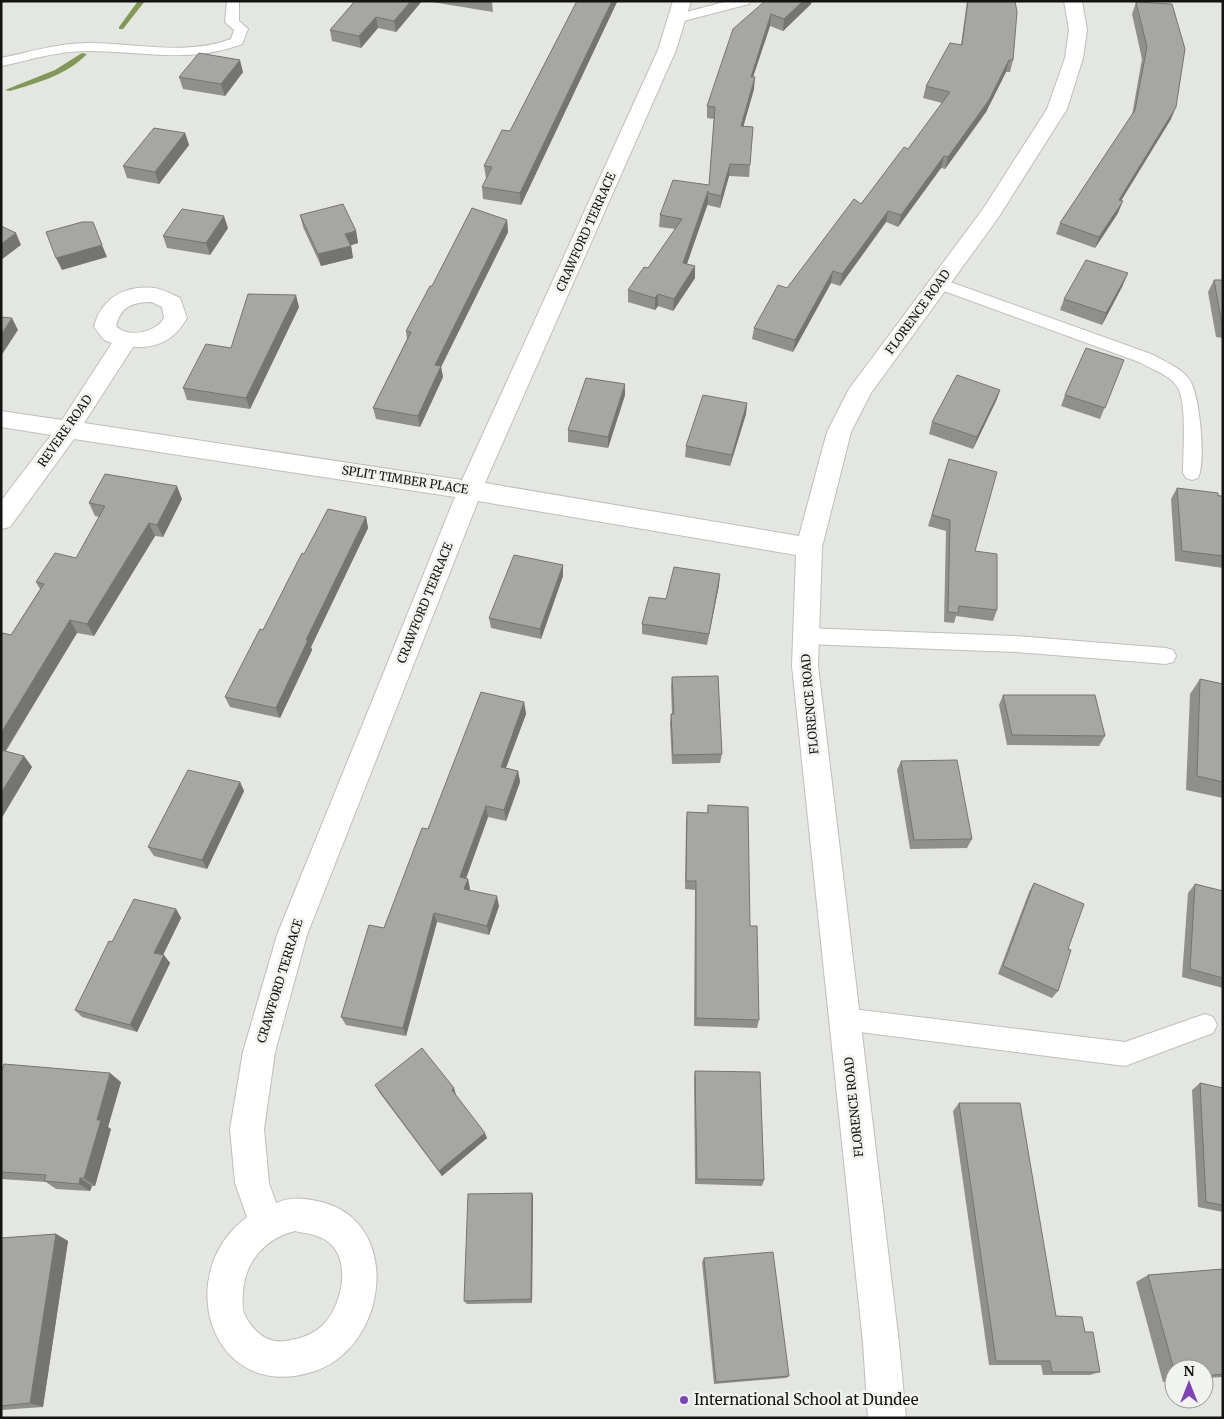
<svg xmlns="http://www.w3.org/2000/svg" width="1224" height="1419" viewBox="0 0 1224 1419" font-family="Merriweather,serif">
<style>
.lines{fill:none;stroke-linecap:round;stroke-linejoin:round}
.stream{fill:#819856;fill-rule:evenodd}
.lane-casing{stroke:#bdbfba;stroke-width:2}
.street-casing{stroke:#bdbfba;stroke-width:2}
.lane{fill:#fff;fill-rule:evenodd}
.street{fill:#fff;fill-rule:evenodd}
.wall{fill:#8f908c}
.shaded-wall{fill:#747572}
.building{fill:#a6a7a3;stroke:#747572}
.poi-dot{fill:#7f42b7;stroke:#f1f3ee;stroke-width:2}
.labels{text-anchor:middle;stroke-width:5;stroke-linejoin:round;paint-order:stroke}
.street-label{font-size:12px;fill:#131312;stroke:#f1f3ee}
.near-poi-label{font-size:15px;fill:#131312;stroke:#f1f3ee;text-anchor:start}
</style>
<rect width="100%" height="100%" fill="#e4e6e1"/>
<g class="lines">
<g class="stream">
<polygon points="138,1 145,1 123,29 119,29 119,27"/>
<path d="M82,53L87,54C67,75 37,83 10,91L5,90L55,70Z"/>
</g>
<defs>
<g id="lane">
<path d="M227,1H239V21L248,29L242,44C189,64 142,51 87,51C58,51 30,60 1,66V58C30,52 58,43 88,43C136,43 185,56 231,39L234,30L225,22Z"/>
<polygon points="728,1 750,1 749,4 676,23 669,19 671,16"/>
<path d="M939,278L1151,354C1164,361 1180,367 1189,379C1200,393 1206,463 1198,478L1192,480L1186,478L1183,473C1183,453 1187,404 1178,388C1171,375 1151,369 1139,362L933,287L931,283L933,279Z"/>
<polygon points="805,628 1016,636 1166,648 1173,650 1176,656 1173,662 1166,664 1016,652 805,644 798,642 795,636 798,630"/>
<polygon points="844,1008 1125,1042 1205,1014 1213,1017 1217,1025 1213,1033 1125,1066 844,1030 836,1027 832,1019 836,1011"/>
</g>
<path id="street" d="M673,1H691L676,50L485,483L799,536L827,432L849,389L983,209L1047,109L1065,58L1069,30L1064,1H1082L1087,30L1083,58L1067,109L998,218L871,393L851,432L822,547L818,666L899,1343L906,1418H868L863,1343L792,666L796,555L478,501L307,935L275,1052L264,1129L269,1183L276,1203C291,1197 301,1198 317,1201C404,1218 389,1346 315,1371C212,1406 170,1274 247,1217L235,1183L230,1129L243,1052L277,935L455,497L74,439L10,527L1,529V501L51,435L1,427V411L62,420L112,343L104,340L94,327C101,298 125,285 154,288C163,289 172,294 180,298L187,318C174,340 159,348 133,347L84,423L462,480L658,50ZM152,302L162,307L164,318C157,332 128,339 116,326C121,306 133,302 152,302ZM295,1231C302,1233 310,1233 317,1236C354,1248 345,1301 324,1324C315,1333 303,1338 291,1340C271,1345 257,1336 247,1319C242,1312 242,1301 243,1293C244,1263 265,1238 295,1231Z"/>
</defs>
<use href="#lane" class="lane-casing"/>
<use href="#street" class="street-casing"/>
<use href="#lane" class="lane"/>
<use href="#street" class="street"/>
</g>
<g class="wall">
<polygon points="355,1 422,1 396,32 378,28 361,48 332,41 330,30"/>
<polygon points="426,1 492,1 493,12"/>
<polygon points="765,1 811,4 783,31 770,26 753,77 754,89 743,127 750,165 749,177 729,176 720,208 707,205 708,203 687,264 695,278 673,311 658,306 655,310 628,302 628,290 648,268 675,229 659,227 660,215 709,185 714,119 707,118 707,106"/>
<polygon points="967,1 1015,1 1013,60 1010,72 1006,72 986,112 945,169 941,168 898,227 886,222 840,286 831,283 793,352 752,339 754,328 908,149 942,103 923,98 926,86 961,45"/>
<polygon points="617,2 521,205 483,199 482,187 487,178 486,178 484,166 510,131"/>
<polygon points="1136,2 1171,119 1121,201 1118,213 1095,248 1056,234 1060,223 1132,115 1142,59 1132,14"/>
<polygon points="243,72 225,96 183,89 179,77"/>
<polygon points="185,133 189,145 159,184 127,178 123,166"/>
<polygon points="300,215 356,231 358,243 351,245 353,258 321,266 303,227"/>
<polygon points="507,220 508,232 441,367 443,377 420,427 376,419 373,408 407,339 406,331 432,286"/>
<polygon points="228,228 210,255 167,248 163,236"/>
<polygon points="1214,280 1223,280 1223,338 1216,337 1208,292"/>
<polygon points="1123,285 1102,325 1060,310 1064,299"/>
<polygon points="299,307 250,409 187,400 183,388"/>
<polygon points="1124,360 1100,419 1061,406 1065,395"/>
<polygon points="1000,390 996,401 973,449 929,434 932,422"/>
<polygon points="625,395 608,448 568,442 568,430"/>
<polygon points="747,403 746,414 730,466 685,457 686,446"/>
<polygon points="949,459 975,551 997,610 993,621 956,616 954,623 944,622 946,531 928,526"/>
<polygon points="1177,488 1223,496 1223,568 1175,561 1171,499"/>
<polygon points="182,499 163,537 155,536 94,636 77,633 6,751 24,756 32,767 1,819 1,636 11,635 40,589 36,582 76,558 99,517 95,516 89,503"/>
<polygon points="366,517 368,528 311,647 312,650 280,718 230,707 225,697 263,630"/>
<polygon points="563,565 563,576 541,639 491,628 489,618"/>
<polygon points="719,585 707,645 642,634 642,624 666,599"/>
<polygon points="672,677 722,754 720,763 672,764 670,724 671,714 672,714 671,687"/>
<polygon points="1200,679 1223,684 1223,798 1186,790 1190,694"/>
<polygon points="1003,695 1105,736 1099,746 1007,745 999,705"/>
<polygon points="524,702 526,714 506,768 518,771 520,782 506,821 488,817 466,878 468,879 470,889 469,890 499,906 489,935 437,922 406,1036 346,1025 341,1017 384,928 428,829"/>
<polygon points="901,761 972,839 967,848 910,849 897,770"/>
<polygon points="240,782 244,791 207,869 154,856 148,847"/>
<polygon points="708,805 750,926 759,1020 757,1028 694,1026 695,890 685,889 686,822 687,812 707,813"/>
<polygon points="1034,883 1068,949 1058,991 1052,998 998,974 1029,892"/>
<polygon points="1195,884 1223,891 1223,988 1182,977 1188,893"/>
<polygon points="176,909 181,918 163,955 170,963 137,1032 82,1017 75,1010 112,942"/>
<polygon points="695,1071 764,1180 762,1186 695,1184 694,1078"/>
<polygon points="1,1072 121,1082 108,1127 111,1129 95,1186 92,1186 90,1191 56,1189 46,1182 1,1179"/>
<polygon points="1200,1083 1223,1088 1223,1212 1198,1207 1192,1090"/>
<polygon points="375,1085 456,1095 455,1095 487,1138 442,1176 379,1092"/>
<polygon points="959,1103 1056,1316 1085,1332 1100,1372 1090,1375 1043,1375 1041,1365 989,1365 953,1111"/>
<polygon points="532,1193 533,1198 532,1303 467,1304 464,1301"/>
<polygon points="56,1234 68,1241 43,1407 1,1410 1,1238"/>
<polygon points="704,1258 789,1376 786,1378 714,1384 702,1262"/>
<polygon points="1223,1269 1223,1377 1204,1378 1204,1369 1174,1369 1174,1381 1163,1382 1136,1282 1148,1275"/>
</g>
<g class="shaded-wall">
<polygon points="411,1 422,1 396,32 394,21"/>
<polygon points="612,1 617,1 617,2 521,205 520,193"/>
<polygon points="803,1 812,1 811,4 783,31 784,19"/>
<polygon points="771,14 770,26 749,89 751,77"/>
<polygon points="376,17 378,28 361,48 359,36"/>
<polygon points="240,60 243,72 225,96 221,84"/>
<polygon points="1009,60 1006,72 986,112 945,169 948,157"/>
<polygon points="755,77 754,89 740,138 741,126"/>
<polygon points="1176,107 1171,119 1114,212 1119,200"/>
<polygon points="185,133 189,145 159,184 155,172"/>
<polygon points="944,156 941,168 898,227 901,215"/>
<polygon points="730,164 729,176 720,208 721,196"/>
<polygon points="708,191 708,203 683,275 683,263"/>
<polygon points="1123,201 1118,213 1095,248 1099,237"/>
<polygon points="888,211 886,222 840,286 842,274"/>
<polygon points="224,216 228,228 210,255 206,243"/>
<polygon points="507,220 508,232 441,367 443,377 420,427 418,416 435,365"/>
<polygon points="356,231 358,243 348,246 345,234"/>
<polygon points="16,233 21,245 1,260 1,244"/>
<polygon points="102,245 107,257 62,270 56,258"/>
<polygon points="351,246 353,258 321,266 318,254"/>
<polygon points="695,266 695,278 673,311 674,299"/>
<polygon points="833,271 831,283 793,352 795,340"/>
<polygon points="1128,273 1123,285 1102,325 1106,313"/>
<polygon points="658,294 658,306 655,310 655,298"/>
<polygon points="296,295 299,307 250,409 246,398"/>
<polygon points="12,318 18,330 1,356 1,335"/>
<polygon points="625,384 625,395 608,448 608,437"/>
<polygon points="1000,390 996,401 973,449 977,437"/>
<polygon points="747,403 746,414 730,466 732,455"/>
<polygon points="177,486 182,499 163,537 157,525"/>
<polygon points="366,517 368,528 311,647 312,650 280,718 276,708 306,640"/>
<polygon points="149,523 155,536 94,636 87,624"/>
<polygon points="563,565 563,576 541,639 540,629"/>
<polygon points="720,574 719,585 707,645 709,634"/>
<polygon points="70,620 77,633 1,758 1,733"/>
<polygon points="524,702 526,714 502,778 501,767"/>
<polygon points="24,756 32,767 1,819 1,793"/>
<polygon points="518,771 520,782 506,821 504,810"/>
<polygon points="240,782 244,791 207,869 202,860"/>
<polygon points="486,806 488,817 463,887 460,877"/>
<polygon points="468,879 470,889 466,899 464,889"/>
<polygon points="497,896 499,906 489,935 487,926"/>
<polygon points="176,909 181,918 160,961 154,953"/>
<polygon points="434,913 437,922 406,1036 403,1028"/>
<polygon points="164,955 170,963 137,1032 130,1025"/>
<polygon points="110,1073 121,1082 108,1127 111,1129 95,1186 84,1178 97,1120"/>
<polygon points="454,1088 456,1095 454,1097 452,1090"/>
<polygon points="485,1133 487,1138 442,1176 439,1171"/>
<polygon points="80,1178 92,1186 90,1191 79,1184"/>
<polygon points="532,1193 533,1198 532,1303 531,1299"/>
<polygon points="56,1234 68,1241 43,1407 30,1403"/>
</g>
<g class="building">
<polygon points="355,1 411,1 394,21 376,17 359,36 330,30"/>
<polygon points="577,1 612,1 520,193 482,187 492,167 484,166 502,130 510,131"/>
<polygon points="765,1 803,1 784,19 771,14 751,77 755,77 741,126 753,127 750,165 730,164 721,196 708,193 708,191 683,263 695,266 674,299 658,294 655,298 628,290 644,267 648,268 682,219 660,215 673,180 709,185 715,107 707,106 733,29"/>
<polygon points="968,1 1015,1 1017,12 1013,60 1009,60 989,100 948,157 944,156 901,215 888,211 842,274 833,271 795,340 754,328 778,285 787,288 854,199 861,204 904,147 908,149 950,92 926,86 950,43 962,45"/>
<polygon points="1136,2 1172,4 1185,49 1176,107 1119,200 1123,201 1099,237 1060,223 1135,110 1147,47"/>
<polygon points="199,53 240,60 221,84 179,77"/>
<polygon points="154,128 185,133 155,172 123,166"/>
<polygon points="343,204 356,231 345,234 351,246 318,254 300,215"/>
<polygon points="472,208 507,220 435,365 441,366 418,416 373,408 411,332 406,331 430,286 432,286"/>
<polygon points="182,209 224,216 206,243 163,236"/>
<polygon points="82,222 93,222 102,245 56,258 46,232"/>
<polygon points="1,226 16,233 1,244"/>
<polygon points="1086,260 1128,273 1106,313 1064,299"/>
<polygon points="1214,280 1223,280 1223,325 1222,325"/>
<polygon points="248,294 296,295 246,398 183,388 206,344 231,348"/>
<polygon points="1,317 12,318 1,335"/>
<polygon points="1086,348 1124,360 1105,408 1065,395"/>
<polygon points="957,375 1000,390 977,437 932,422"/>
<polygon points="586,378 625,384 608,437 568,430"/>
<polygon points="703,395 747,403 732,455 686,446"/>
<polygon points="949,459 997,472 975,551 997,554 997,610 959,606 958,613 948,612 950,520 932,515"/>
<polygon points="105,474 177,486 157,525 149,523 87,624 70,620 1,733 1,636 3,633 11,635 44,584 36,582 55,553 76,558 105,506 89,503"/>
<polygon points="1177,488 1218,493 1218,496 1223,496 1223,556 1182,551"/>
<polygon points="328,509 366,517 306,640 308,640 276,708 225,697 260,629 263,630 302,553 304,554"/>
<polygon points="514,555 563,565 540,629 489,618"/>
<polygon points="674,567 720,574 709,634 642,624 649,597 666,599"/>
<polygon points="718,676 722,754 673,755 671,714 674,714 672,677"/>
<polygon points="1200,679 1223,684 1223,782 1197,776"/>
<polygon points="481,692 524,702 501,767 518,771 504,810 486,806 460,877 468,879 464,889 497,896 487,926 434,913 403,1028 341,1017 369,925 384,928 422,828 428,829"/>
<polygon points="1003,695 1095,695 1105,736 1012,735"/>
<polygon points="1,750 24,756 1,793"/>
<polygon points="957,760 972,839 914,840 901,761"/>
<polygon points="188,770 240,782 202,860 148,847"/>
<polygon points="708,805 748,807 750,926 757,926 759,1020 696,1018 696,881 686,881 687,812 708,813"/>
<polygon points="1034,883 1084,904 1068,949 1071,950 1058,991 1003,966"/>
<polygon points="1195,884 1223,891 1223,978 1190,969"/>
<polygon points="134,899 176,909 154,953 164,955 130,1025 75,1010 109,941 112,942"/>
<polygon points="422,1048 454,1088 452,1090 485,1133 439,1171 375,1085"/>
<polygon points="4,1064 110,1073 97,1120 101,1120 84,1178 80,1178 79,1184 44,1181 46,1175 1,1172 1,1072"/>
<polygon points="695,1071 760,1072 764,1180 697,1179"/>
<polygon points="1200,1083 1223,1088 1223,1205 1206,1202"/>
<polygon points="959,1103 1020,1103 1056,1316 1082,1317 1085,1332 1093,1332 1100,1372 1052,1372 1050,1361 996,1361"/>
<polygon points="532,1193 531,1299 464,1301 468,1194"/>
<polygon points="56,1234 30,1403 1,1406 1,1238"/>
<polygon points="773,1252 789,1376 716,1382 704,1258"/>
<polygon points="1223,1269 1223,1374 1204,1376 1204,1369 1174,1369 1174,1370 1148,1275"/>
</g>
<circle class="poi-dot" cx="684" cy="1400" r="5"/>
<g class="labels">
<g class="street-label">
<text transform="translate(586 232) rotate(-66)" y="4">CRAWFORD TERRACE</text>
<text transform="translate(918 312) rotate(-54)" y="4">FLORENCE ROAD</text>
<text transform="translate(65 431) rotate(-55)" y="4">REVERE ROAD</text>
<text transform="translate(405 480) rotate(9)" y="4">SPLIT TIMBER PLACE</text>
<text transform="translate(425 603) rotate(-68)" y="4">CRAWFORD TERRACE</text>
<text transform="translate(810 704) rotate(-95)" y="4">FLORENCE ROAD</text>
<text transform="translate(280 981) rotate(-73)" y="4">CRAWFORD TERRACE</text>
<text transform="translate(854 1107) rotate(-96)" y="4">FLORENCE ROAD</text>
</g>
<g class="near-poi-label">
<text x="694" y="1405">International School at Dundee</text>
</g>
</g>
<rect width="1224" height="1419" fill="none" stroke="#131312" stroke-width="5"/>
<g transform="translate(1189 1384)"><circle r="24" fill="#f1f3ee" stroke="#989996"/>
<path d="M0-4L9 19L0 12L-9 19Z" fill="#7f42b7"/>
<text y="-8" font-size="14" font-weight="bold" text-anchor="middle" fill="#131312">N</text>
</g>
</svg>
